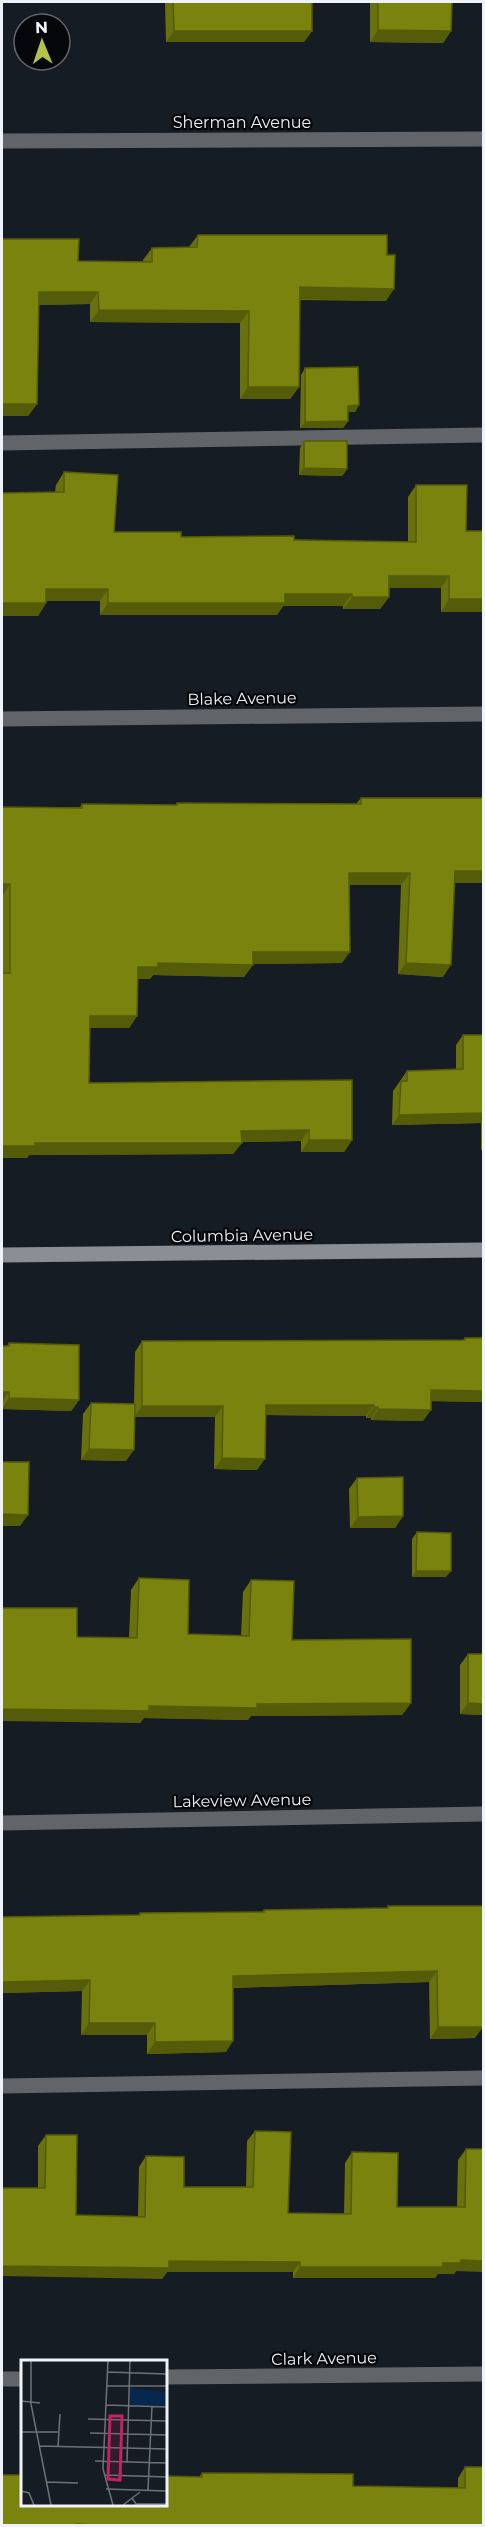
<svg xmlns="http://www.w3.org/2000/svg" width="485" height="2527" viewBox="0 0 485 2527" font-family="Montserrat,sans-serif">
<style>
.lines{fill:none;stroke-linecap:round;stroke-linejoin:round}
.lane{stroke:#616569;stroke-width:15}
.street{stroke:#616569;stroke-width:15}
.secondary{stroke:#8a8f96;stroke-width:15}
.wall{fill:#68710b}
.shaded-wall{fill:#555c09}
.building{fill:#79830d;stroke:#555c09;stroke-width:1.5}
.labels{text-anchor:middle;stroke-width:4.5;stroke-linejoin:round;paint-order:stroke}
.street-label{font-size:16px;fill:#eef3f9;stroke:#05070a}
.inset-road{fill:none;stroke:#6c7279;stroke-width:1.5}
.view{fill:#c42363;fill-opacity:0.15;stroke:#c42363;stroke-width:3}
.inset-edge{fill:none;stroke:#eef3f9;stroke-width:3}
</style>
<rect width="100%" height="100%" fill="#161c24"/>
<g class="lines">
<g class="lane">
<polyline points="2,443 484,435"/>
<polyline points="2,2086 484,2078"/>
</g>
<g class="street">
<polyline points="2,141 484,139"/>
<polyline points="2,719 484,714"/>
<polyline points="2,1823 484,1814"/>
<polyline points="165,2377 484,2374"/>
<polyline points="2,2379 22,2379"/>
</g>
<polyline class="secondary" points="2,1255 484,1250"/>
</g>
<g class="wall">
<polygon points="165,2 312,2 312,31 304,42 166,42"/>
<polygon points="370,2 452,2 451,31 443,43 370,42"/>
<polygon points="198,235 386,301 300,300 299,387 290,399 240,399 240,323 90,322 90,304 39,305 37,404 28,416 2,416 2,239 78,261 143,262 143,260 152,248 189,247"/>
<polygon points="305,368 359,405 355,412 348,412 348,421 343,428 300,428 301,375"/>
<polygon points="304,441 347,469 342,476 299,475 300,448"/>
<polygon points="64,472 114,532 181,537 408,542 408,497 416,485 466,531 483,531 483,612 441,612 441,588 389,588 389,597 380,609 343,609 343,606 283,606 277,615 100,615 100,601 46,601 46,603 38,616 2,616 2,493 55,492 56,485"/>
<polygon points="361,798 455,883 443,977 398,974 401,885 349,885 342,963 253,964 244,977 153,975 150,979 138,979 137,1016 129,1028 90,1028 89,1083 352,1080 352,1140 344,1152 301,1152 301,1141 242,1142 233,1154 29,1155 27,1158 2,1158 2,807 80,807 82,804 176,805 177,803 356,804"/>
<polygon points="463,1035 483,1035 483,1150 481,1150 481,1123 392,1125 393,1091 407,1071 456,1069 456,1045"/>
<polygon points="483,1337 483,1402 431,1401 423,1421 371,1420 371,1418 366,1418 366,1416 266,1415 257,1470 214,1469 215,1417 135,1417 126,1461 81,1460 83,1414 91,1403 134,1404 135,1352 142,1341 463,1340 465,1338"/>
<polygon points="9,1343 79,1400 71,1411 2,1409 2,1346 7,1346"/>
<polygon points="357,1478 403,1516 395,1528 350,1528 349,1489"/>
<polygon points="417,1532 446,1577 412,1577 412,1539"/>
<polygon points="139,1578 188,1634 241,1636 243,1592 251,1580 292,1640 411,1703 402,1715 251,1716 248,1720 144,1718 140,1723 77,1637 129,1638 131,1590"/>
<polygon points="468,1654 483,1654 483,1715 460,1714 460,1665"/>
<polygon points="388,1906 483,1906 483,1982 475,2038 430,2039 429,1982 233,1988 226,2052 147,2054 147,2035 81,2035 82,1991 2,1993 2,1917 138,1915 140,1913 262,1912 264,1910 387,1908"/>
<polygon points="255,2131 288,2213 344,2214 345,2163 352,2152 397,2207 457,2207 458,2160 466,2149 483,2149 456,2271 454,2274 438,2274 435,2278 293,2278 293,2272 167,2272 162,2279 38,2188 38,2146 46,2135 76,2215 138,2216 139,2167 146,2156 184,2187 246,2187 247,2141"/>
<polygon points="465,2467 483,2526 199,2477 202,2473 353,2486 458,2488 458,2478"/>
</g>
<g class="shaded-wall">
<polygon points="378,30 451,31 443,43 370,42"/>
<polygon points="174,31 312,31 304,42 166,42"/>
<polygon points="300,287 394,289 386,301 291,299"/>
<polygon points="39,292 98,292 90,304 31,305"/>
<polygon points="99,310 249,311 240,323 90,322"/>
<polygon points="248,387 299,387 290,399 240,399"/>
<polygon points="2,404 37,404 28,416 2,416"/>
<polygon points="359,405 355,412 344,412 348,406"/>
<polygon points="348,421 343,428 300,428 305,422"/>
<polygon points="304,468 347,469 342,476 299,475"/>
<polygon points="389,576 449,576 441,588 381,588"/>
<polygon points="46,589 108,589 100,601 38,601"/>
<polygon points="285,594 352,594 343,606 283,606 277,615 100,615 108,603"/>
<polygon points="352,597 389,597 380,609 343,609"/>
<polygon points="449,599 483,599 483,612 441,612"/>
<polygon points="2,603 46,603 38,616 2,616"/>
<polygon points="455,871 483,871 483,883 447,883"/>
<polygon points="349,873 410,873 401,885 341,885"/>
<polygon points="2,884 10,884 2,896"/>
<polygon points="253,952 350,952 342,963 245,964"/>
<polygon points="158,963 253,965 244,977 153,975 150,979 130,979 138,967"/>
<polygon points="406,963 451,965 443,977 398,974"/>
<polygon points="90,1016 137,1016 129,1028 82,1028"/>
<polygon points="483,1113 483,1120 481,1123 392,1125 399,1115"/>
<polygon points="309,1130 301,1141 233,1142 241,1131"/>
<polygon points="309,1140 352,1140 344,1152 301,1152"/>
<polygon points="35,1143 242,1143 233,1154 29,1155 27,1158 2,1158 2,1146"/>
<polygon points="431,1390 483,1391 483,1402 423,1401"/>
<polygon points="2,1392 9,1392 2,1402"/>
<polygon points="9,1398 79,1400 71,1411 2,1409"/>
<polygon points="266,1405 374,1405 366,1416 258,1415"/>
<polygon points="142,1406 223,1406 215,1417 134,1417"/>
<polygon points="374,1407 378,1407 371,1418 366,1418"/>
<polygon points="378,1409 431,1410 423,1421 371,1420"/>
<polygon points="89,1449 134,1450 126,1461 81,1460"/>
<polygon points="222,1458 265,1459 257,1470 214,1469"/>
<polygon points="2,1514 28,1515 20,1526 2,1526"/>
<polygon points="403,1516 395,1528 350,1528 358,1517"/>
<polygon points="416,1571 451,1571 446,1577 412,1577"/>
<polygon points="411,1703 402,1715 251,1716 248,1720 144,1718 140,1723 2,1721 2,1709 149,1706"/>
<polygon points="468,1703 483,1704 483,1715 460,1714"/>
<polygon points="437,1971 429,1982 225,1988 233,1976"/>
<polygon points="90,1980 82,1991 2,1993 2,1982"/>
<polygon points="89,2023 155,2023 147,2035 81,2035"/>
<polygon points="438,2027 483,2027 475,2038 430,2039"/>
<polygon points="233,2041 226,2052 147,2054 155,2042"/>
<polygon points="461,2260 483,2261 483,2272 456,2271 454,2274 438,2274 435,2278 293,2278 300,2267 443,2263"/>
<polygon points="169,2261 300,2262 293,2272 167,2272 162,2279 2,2276 2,2266"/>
</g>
<g class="building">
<polygon points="173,2 312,2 312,31 174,31"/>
<polygon points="378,2 452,2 451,31 378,30"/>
<polygon points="198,235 387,235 387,255 395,255 394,289 300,287 299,387 248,387 249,311 99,310 98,292 39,292 37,404 2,404 2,239 79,239 78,261 152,262 152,248 197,247"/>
<polygon points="358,367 359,405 348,406 348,421 305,422 305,368"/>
<polygon points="304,441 347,441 347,469 304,468"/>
<polygon points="64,472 118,475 114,532 181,532 181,537 294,536 294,540 416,542 416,485 467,485 466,531 483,531 483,599 449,599 449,576 389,576 389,597 352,597 352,594 285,594 285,603 108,603 108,589 46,589 46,603 2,603 2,493 64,492"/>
<polygon points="361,798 483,798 483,871 455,871 451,965 406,963 410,873 349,873 350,952 253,952 253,965 158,963 158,967 138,967 137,1016 90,1016 89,1083 352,1080 352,1140 309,1140 309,1130 241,1131 242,1143 35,1143 35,1146 2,1146 2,973 10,973 10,884 2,884 2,807 82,808 82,804 177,805 177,803 361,804"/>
<polygon points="463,1035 483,1035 483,1113 399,1115 401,1081 407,1081 407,1071 463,1069"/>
<polygon points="465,1338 483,1338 483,1391 431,1390 431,1410 378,1409 378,1407 374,1407 374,1405 266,1405 265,1459 222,1458 223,1406 142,1406 142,1341 465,1340"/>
<polygon points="9,1343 79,1345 79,1400 9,1398 9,1392 2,1392 2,1346 9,1346"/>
<polygon points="91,1403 135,1404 134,1450 89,1449"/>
<polygon points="2,1462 29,1462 28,1515 2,1514"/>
<polygon points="403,1477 403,1516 358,1517 357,1478"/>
<polygon points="417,1532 451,1533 451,1571 416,1571"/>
<polygon points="139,1578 189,1580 188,1634 249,1636 251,1580 294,1581 292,1640 411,1639 411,1703 257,1704 257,1708 149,1706 149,1711 2,1709 2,1608 77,1608 77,1637 137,1638"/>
<polygon points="468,1654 483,1654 483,1704 468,1703"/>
<polygon points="388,1906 483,1906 483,2027 438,2027 437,1971 233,1976 233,2041 155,2042 155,2023 89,2023 90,1980 2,1982 2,1917 140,1915 140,1913 264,1912 264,1910 388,1908"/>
<polygon points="255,2131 291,2132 288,2213 351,2214 352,2152 398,2153 397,2207 465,2207 466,2149 483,2149 483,2261 461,2260 461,2263 443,2263 443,2267 300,2267 300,2262 169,2261 169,2268 2,2266 2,2188 45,2188 46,2135 77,2135 76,2215 145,2217 146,2156 184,2157 184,2187 253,2187"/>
<polygon points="465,2467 483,2467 483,2526 116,2526 76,2524 76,2526 2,2526 2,2475 22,2475 22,2505 165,2505 165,2476 202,2477 202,2473 353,2474 353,2486 465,2488"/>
</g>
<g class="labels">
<g class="street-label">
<text x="242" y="128">Sherman Avenue</text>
<text transform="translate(242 698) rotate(-1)" y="6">Blake Avenue</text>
<text transform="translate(242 1235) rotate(-1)" y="6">Columbia Avenue</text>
<text transform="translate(242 1800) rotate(-1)" y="6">Lakeview Avenue</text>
<text transform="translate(324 2358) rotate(-1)" y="6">Clark Avenue</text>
</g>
</g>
<g transform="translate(21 2360)">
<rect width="146" height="146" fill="#161c24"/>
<path d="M109,28L145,32V46L109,45Z" fill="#07284e"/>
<path class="inset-road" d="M10,0V44L30,145M87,0L82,109L92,145M86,12L146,14M85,26H146M0,41L19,43M85,45L146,47M67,59L146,61M0,72H37M69,73L146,75M18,86L146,89M37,87L39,54M74,101L146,103M106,102L109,0M84,115L146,117M25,122L57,123M85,129L146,131M127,130L131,46M0,131L8,133L13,145M111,138L115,144H146M102,145L119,132"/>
<path class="view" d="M89,56H101L99,120L87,119Z"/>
<rect width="146" height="146" class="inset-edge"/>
</g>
<rect width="485" height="2527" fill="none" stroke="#eef3f9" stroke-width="6"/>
<g transform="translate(42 42) rotate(358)"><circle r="28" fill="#05070a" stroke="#62656a" stroke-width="1.5"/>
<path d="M0-4.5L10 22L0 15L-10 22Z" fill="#b4c24a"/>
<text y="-9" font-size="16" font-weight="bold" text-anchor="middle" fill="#eef3f9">N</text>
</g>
</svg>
